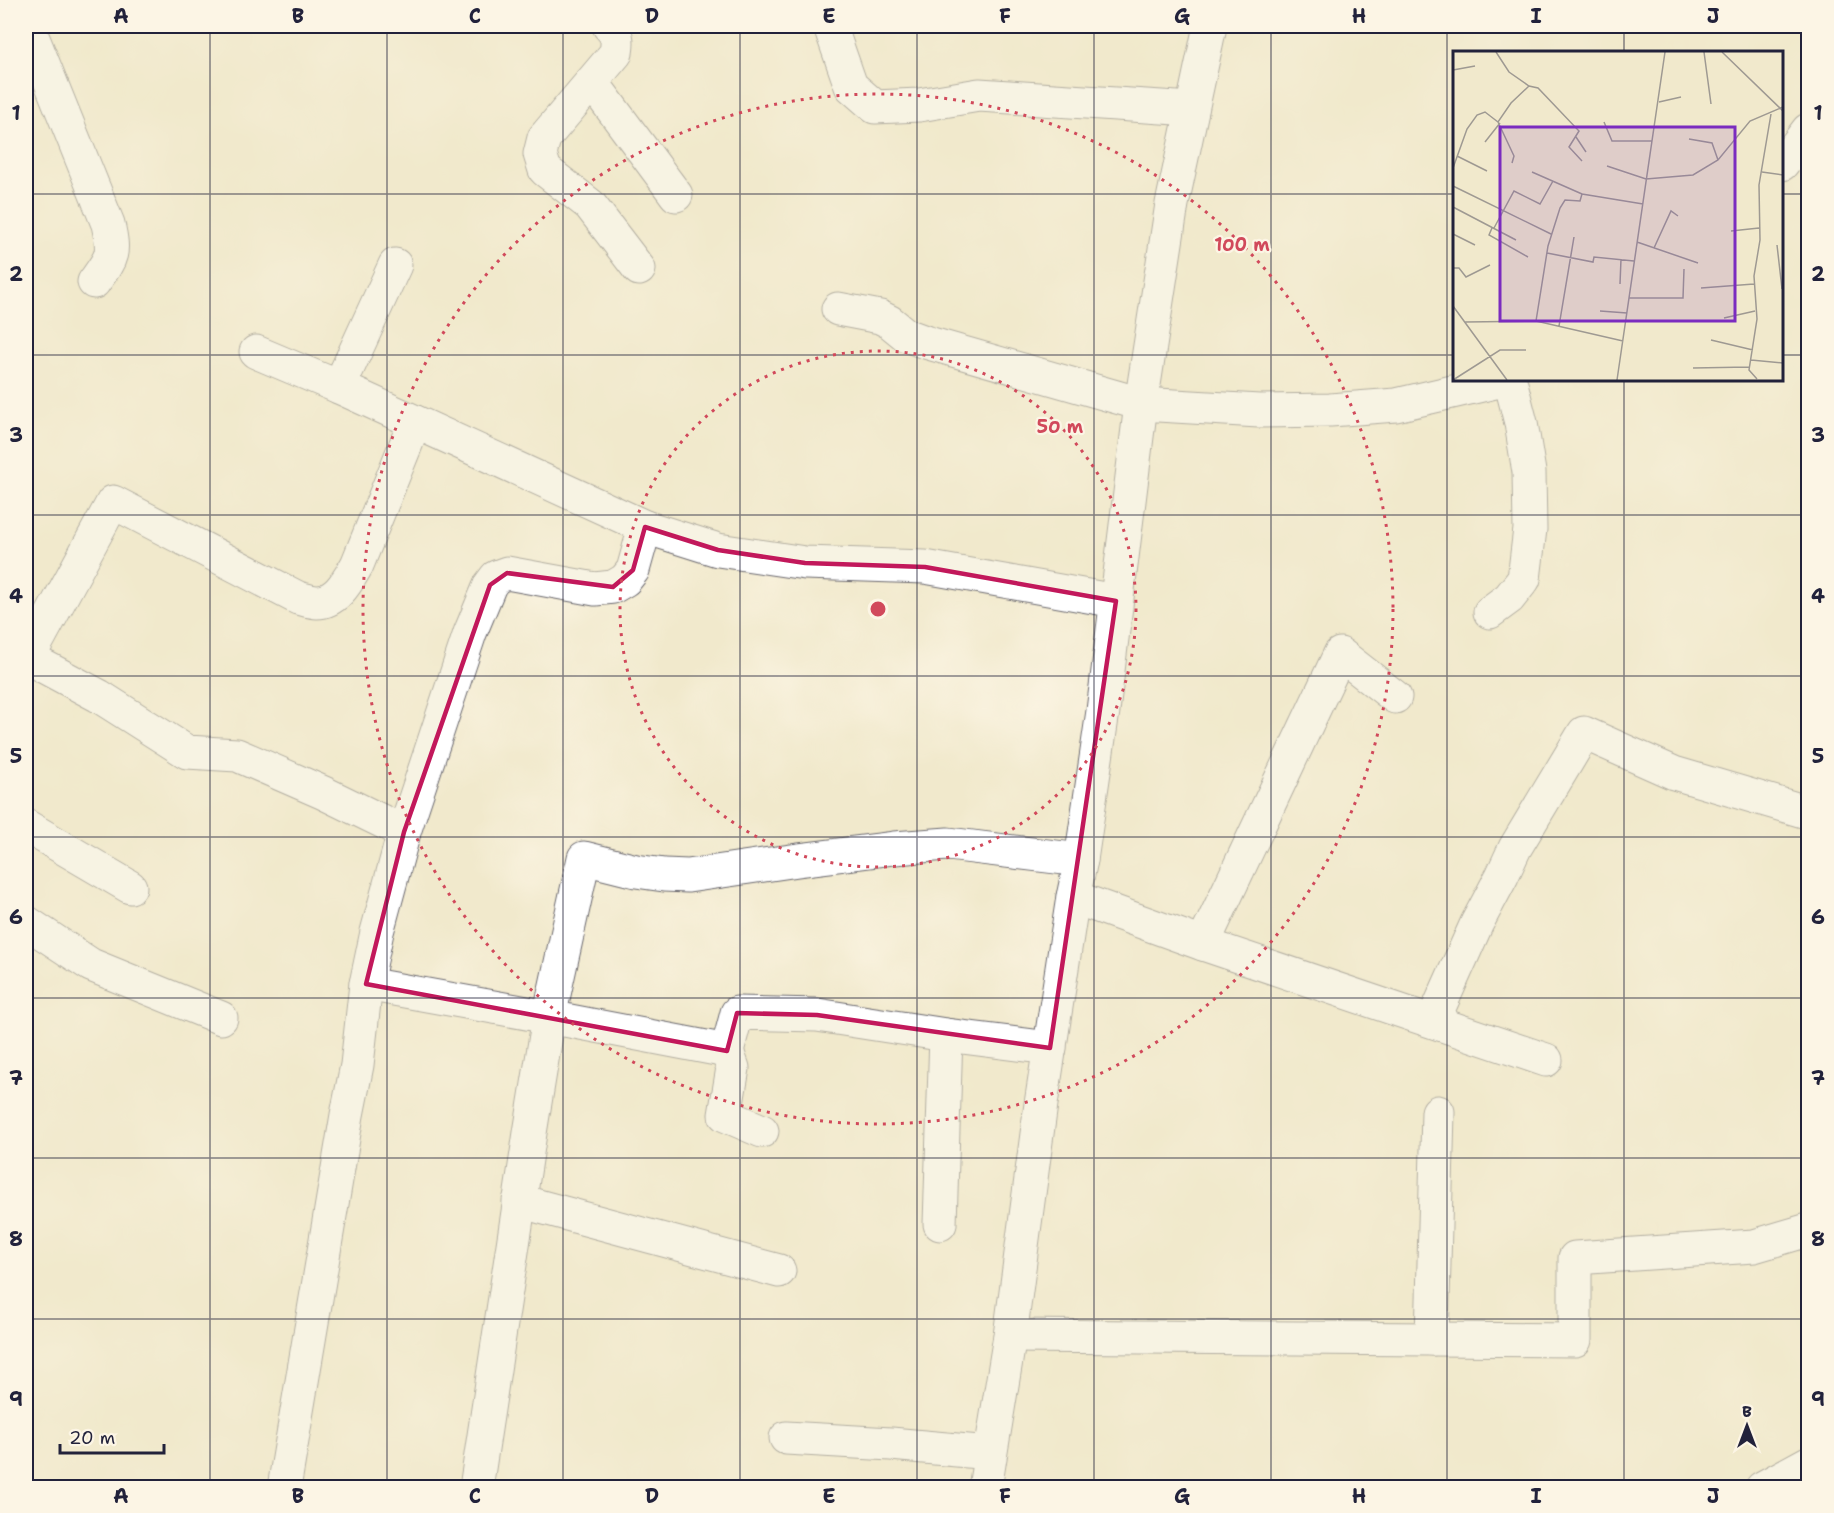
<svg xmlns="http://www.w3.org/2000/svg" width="1834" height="1513" viewBox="0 0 1834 1513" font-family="'Shantell Sans',sans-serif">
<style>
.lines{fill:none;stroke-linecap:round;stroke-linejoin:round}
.minor-casing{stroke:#6a686e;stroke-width:35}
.minor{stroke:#fff;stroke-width:33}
.marked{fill:none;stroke:#c2185b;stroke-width:4.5;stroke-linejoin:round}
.grid{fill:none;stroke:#22223b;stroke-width:1.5;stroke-opacity:0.55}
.ring{fill:none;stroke:#d1495b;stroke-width:3;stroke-dasharray:3 6}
.inset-road{fill:none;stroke:#9e9992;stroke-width:1.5}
.view{fill:#7b2cbf;fill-opacity:0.15;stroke:#7b2cbf;stroke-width:3}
.inset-edge{fill:none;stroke:#22223b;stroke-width:3}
.centre{fill:#d1495b;stroke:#fcf5e5;stroke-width:3}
.ring-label{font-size:18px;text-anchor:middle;font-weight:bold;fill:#d1495b;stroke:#fcf5e5;stroke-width:4.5;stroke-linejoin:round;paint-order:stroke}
.neatline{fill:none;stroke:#22223b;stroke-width:2}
.grid-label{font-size:20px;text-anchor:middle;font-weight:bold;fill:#22223b}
</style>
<rect width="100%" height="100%" fill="#fcf5e5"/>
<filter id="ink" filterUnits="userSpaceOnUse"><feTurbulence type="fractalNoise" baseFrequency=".0167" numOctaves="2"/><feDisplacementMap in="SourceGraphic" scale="12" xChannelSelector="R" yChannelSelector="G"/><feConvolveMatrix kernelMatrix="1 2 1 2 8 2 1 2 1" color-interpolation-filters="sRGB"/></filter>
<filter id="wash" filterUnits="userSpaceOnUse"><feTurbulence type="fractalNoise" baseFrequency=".008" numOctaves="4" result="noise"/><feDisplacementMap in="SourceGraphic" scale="24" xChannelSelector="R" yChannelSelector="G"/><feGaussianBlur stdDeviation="1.35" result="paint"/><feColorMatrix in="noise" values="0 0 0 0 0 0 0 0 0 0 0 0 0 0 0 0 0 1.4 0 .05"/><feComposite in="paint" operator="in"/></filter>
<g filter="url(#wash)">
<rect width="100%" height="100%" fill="#f1e9cc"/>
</g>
<g filter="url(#ink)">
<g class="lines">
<defs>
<g id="minor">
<path d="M28,26L108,224C115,255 112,257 94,282"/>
<path d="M609,26C618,35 618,41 616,53L544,138L540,154L545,170L590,205L639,269"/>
<polyline points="830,26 851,86 875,107 919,105 979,95 1192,109"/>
<polyline points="592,82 676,195"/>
<polyline points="1782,164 1808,130"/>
<polyline points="838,309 880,317 890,322 906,335 925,342 1141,404 1259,411 1330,410 1396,405 1504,380"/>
<polyline points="256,352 339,387 645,527 633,570 625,580 613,587 595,589 507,573 496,577 490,585 470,633 404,832 377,932 366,984 357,1065 347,1115 284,1488"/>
<polyline points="339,387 395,265"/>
<polyline points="645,527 718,550 805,563 925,567 1116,601"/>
<polyline points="1490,612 1509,598 1524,579 1530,529 1529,472 1521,423 1510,380"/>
<polyline points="26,657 99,696 187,752 237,755 324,793 404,832"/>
<path d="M26,662L113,502L298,598C303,599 311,602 317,602C337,602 348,580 357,565L415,422"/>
<polyline points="26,826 130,887"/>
<polyline points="1073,897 1203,944 1546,1060"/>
<polyline points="26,922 91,965 221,1018"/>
<polyline points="1203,944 1340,654 1395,697"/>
<polyline points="366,984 549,1017 727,1051 737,1013 817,1015 946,1035 1050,1048"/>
<polyline points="1433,1021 1477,923 1502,876 1515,848 1584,733 1674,773 1803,811 1808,811"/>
<polyline points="727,1051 733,1068 725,1115 762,1131"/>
<polyline points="519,1201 779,1271"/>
<polyline points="940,1224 946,1035"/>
<polyline points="1010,1336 1432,1339 1438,1112"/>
<polyline points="1432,1339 1575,1340 1575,1258 1754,1246 1808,1230"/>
<polyline points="786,1438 891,1444 990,1453"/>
<polyline points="476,1488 530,1133 549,1017 584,858 636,871 664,875 688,876 798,860 894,848 948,844 1081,860"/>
<polyline points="985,1488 1010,1336 1041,1104 1073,897 1081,860 1103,711 1141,404 1172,204 1210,26"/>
<polyline points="1762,1488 1808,1463"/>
</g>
</defs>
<use href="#minor" class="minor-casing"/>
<use href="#minor" class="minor"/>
</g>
</g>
<path d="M0 0H1834V1513H0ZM645,527L718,550L805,563L925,567L1116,601L1050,1048L817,1015L737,1013L727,1051L366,984L404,832L490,585L507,573L613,587L633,570Z" fill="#f1e9cc" fill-opacity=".55" fill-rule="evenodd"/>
<path class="marked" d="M645,527L718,550L805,563L925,567L1116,601L1050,1048L817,1015L737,1013L727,1051L366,984L404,832L490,585L507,573L613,587L633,570Z"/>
<path class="grid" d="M210,26V1488M387,26V1488M563,26V1488M740,26V1488M917,26V1488M1094,26V1488M1271,26V1488M1447,26V1488M1624,26V52M26,194H1454M1782,194H1808M26,355H1454M1782,355H1808M1624,380V1488M26,515H1808M26,676H1808M26,837H1808M26,998H1808M26,1158H1808M26,1319H1808"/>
<g class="ring">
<circle cx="878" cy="609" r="258"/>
<circle cx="878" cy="609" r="515"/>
</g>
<g transform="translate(1453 51)">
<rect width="330" height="330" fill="#f1e9cc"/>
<path class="inset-road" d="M43,1L56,21L76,35L85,37L126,80L116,96L129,110M251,1L258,53M269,1L330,60M0,19L22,15M206,51L228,46M45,71L61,105L59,112M151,71L159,90H199M123,86L133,101M236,88L259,92L265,109M32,91L47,72M4,105L34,120M154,115L193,128L240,124L265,109L297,70L330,56M0,117L14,78L24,64L32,61L45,71L58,52L76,35M79,121L129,143L127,150L112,149L107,157L95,195L83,270M309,121L330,124M0,135L98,183M129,143L190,153M0,156L63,189M39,177L36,184L75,206M41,177L61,140L87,153L100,130M278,180L306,177M0,183L22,194M184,191L245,212M324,194L329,238M201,197L218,160L225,165M94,202L140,211L141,206L181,210M0,217H6L13,226L37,214M167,233L168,208M248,237L301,233M176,247H230L231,218M0,255L54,329M147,260L174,262M271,267L302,260M12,271L83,270L170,290M106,275L121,186M258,289L300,299M298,309L330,312M240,317L296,316M304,328L296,319L304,268L301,225L307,189L306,134L318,63M0,329L47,299H73M164,329L212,1"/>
<path class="view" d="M47,76H282V270H47Z"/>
<rect width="330" height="330" class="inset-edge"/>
</g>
<circle cx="878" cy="609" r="9" class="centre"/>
<g class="ring-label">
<text x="1242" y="251">100 m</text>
<text x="1060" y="433">50 m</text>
</g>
<rect width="1834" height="1513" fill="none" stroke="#fcf5e5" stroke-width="66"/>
<g transform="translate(1747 1426)" stroke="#fcf5e5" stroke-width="4.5" paint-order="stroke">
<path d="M0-4.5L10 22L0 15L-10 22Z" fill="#22223b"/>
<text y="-9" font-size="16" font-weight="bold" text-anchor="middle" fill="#22223b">B</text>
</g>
<path d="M60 1444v9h104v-9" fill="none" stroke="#22223b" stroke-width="3"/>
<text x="69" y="1444" font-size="18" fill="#22223b" stroke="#fcf5e5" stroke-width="4.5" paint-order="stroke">20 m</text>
<rect x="33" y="33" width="1768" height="1447" class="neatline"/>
<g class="grid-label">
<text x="121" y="23">A</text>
<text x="298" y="23">B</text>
<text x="475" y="23">C</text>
<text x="652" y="23">D</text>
<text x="829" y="23">E</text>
<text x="1005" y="23">F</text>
<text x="1182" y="23">G</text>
<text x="1359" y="23">H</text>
<text x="1536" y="23">I</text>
<text x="1713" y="23">J</text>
<text x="16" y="120">1</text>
<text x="1818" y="120">1</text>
<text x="16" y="281">2</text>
<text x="1818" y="281">2</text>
<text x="16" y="442">3</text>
<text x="1818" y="442">3</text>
<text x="16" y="603">4</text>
<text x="1818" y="603">4</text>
<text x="16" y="763">5</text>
<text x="1818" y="763">5</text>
<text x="16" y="924">6</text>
<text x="1818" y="924">6</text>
<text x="16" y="1085">7</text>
<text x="1818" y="1085">7</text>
<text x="16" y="1246">8</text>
<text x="1818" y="1246">8</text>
<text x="16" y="1406">9</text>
<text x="1818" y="1406">9</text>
<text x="121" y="1503">A</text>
<text x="298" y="1503">B</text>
<text x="475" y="1503">C</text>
<text x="652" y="1503">D</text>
<text x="829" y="1503">E</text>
<text x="1005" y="1503">F</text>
<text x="1182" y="1503">G</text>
<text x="1359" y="1503">H</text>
<text x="1536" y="1503">I</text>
<text x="1713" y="1503">J</text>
</g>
</svg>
